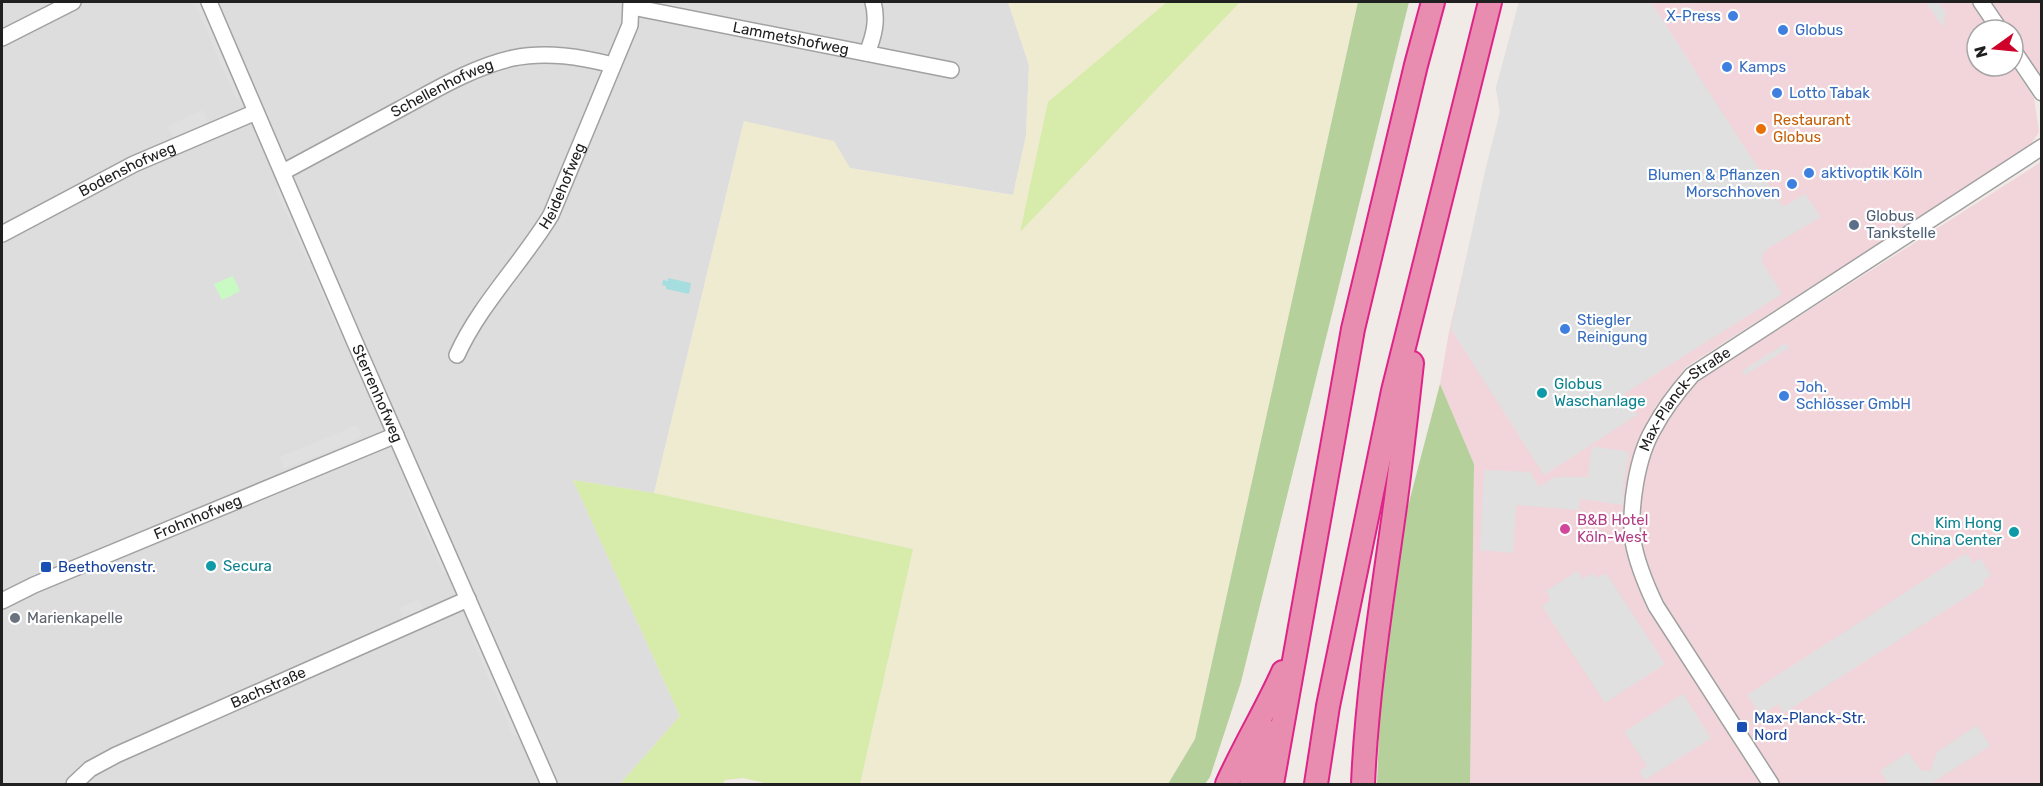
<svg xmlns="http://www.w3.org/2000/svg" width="2043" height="786" viewBox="0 0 2043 786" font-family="Rubik,sans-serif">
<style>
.residential{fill:#dedddd}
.commercial{fill:#f1d5da}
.farmland{fill:#efebd1}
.grass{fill:#d7ebab}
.forest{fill:#b5d09a}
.park{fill:#cafac3}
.parking{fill:#e0e0e0}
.water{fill:#a6dddf}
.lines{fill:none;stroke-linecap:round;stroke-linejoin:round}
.minor-casing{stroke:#a1a1a1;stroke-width:18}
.highway-casing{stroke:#de2389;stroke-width:26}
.minor{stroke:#fff;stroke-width:15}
.highway{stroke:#e88db0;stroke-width:22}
.shop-dot{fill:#3f7fe0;stroke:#fff;stroke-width:2}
.food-dot{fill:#e8710a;stroke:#fff;stroke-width:2}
.service-dot{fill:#5c6f8a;stroke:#fff;stroke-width:2}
.culture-dot{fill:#0f9aa8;stroke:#fff;stroke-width:2}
.hotel-dot{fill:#d1479c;stroke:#fff;stroke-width:2}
.transit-dot{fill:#1a4fb4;stroke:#fff;stroke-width:2}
.worship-dot{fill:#6b7280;stroke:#fff;stroke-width:2}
.labels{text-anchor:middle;stroke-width:4.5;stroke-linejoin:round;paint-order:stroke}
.shop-label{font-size:15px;fill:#366cbe;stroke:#fff;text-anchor:start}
.street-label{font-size:15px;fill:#202020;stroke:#fff}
.food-label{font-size:15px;fill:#c56008;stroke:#fff;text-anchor:start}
.service-label{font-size:15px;fill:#4e5e75;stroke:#fff;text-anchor:start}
.culture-label{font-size:15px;fill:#0d838f;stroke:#fff;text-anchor:start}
.hotel-label{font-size:15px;fill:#b23c85;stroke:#fff;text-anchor:start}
.transit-label{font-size:15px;fill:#164399;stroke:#fff;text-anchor:start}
.worship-label{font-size:15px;fill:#5b616d;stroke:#fff;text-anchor:start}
</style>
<rect width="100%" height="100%" fill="#f0ebe6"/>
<polygon class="residential" points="2,2 1008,2 1029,65 1026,136 1013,195 850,168 744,121 654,493 573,480 680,716 620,784 2,784"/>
<g class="commercial">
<polygon points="1519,2 1971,2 1990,30 1977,30 1977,66 2013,66 2034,98 2039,132 2028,148 1686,367 1654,409 2041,162 2041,784 1470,784 1474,464 1440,384 1449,332 1500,112 1496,88"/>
<polygon points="1992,2 2041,2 2041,80 2013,35 2013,30 2010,30"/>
</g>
<polygon class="farmland" points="1008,2 1358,2 1195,739 1168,784 860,784 913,549 654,493 744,121 834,141 850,168 1013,195 1026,136 1029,65"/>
<g class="grass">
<polygon points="1167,2 1240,2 1020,232 1048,102"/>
<polygon points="573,480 654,493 913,549 860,784 769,784 743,778 725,780 722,784 620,784 680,716"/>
</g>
<g class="forest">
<polygon points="1358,2 1409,2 1241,682 1210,777 1205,784 1168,784 1195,739"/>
<polygon points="1440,384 1474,464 1470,784 1377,784 1381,686 1396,552"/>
</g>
<polygon class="park" points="233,276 240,291 222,300 214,284"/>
<g class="parking">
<polygon points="194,2 199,2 241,97 236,99"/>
<polygon points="1519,2 1651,2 1783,207 1805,194 1821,217 1768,248 1763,254 1762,262 1782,294 1624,394 1637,415 1544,475 1451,329 1485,171 1500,112 1496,88"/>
<polygon points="1926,2 1939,2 1946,13 1943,28"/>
<polygon points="203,110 208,123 173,139 167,126"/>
<polygon points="280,186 312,260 307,262 275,188"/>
<polygon points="317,272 342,328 337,330 313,274"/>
<polygon points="1786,343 1789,348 1745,375 1742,371"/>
<polygon points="357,425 362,435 349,443 284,469 280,457"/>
<polygon points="1592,446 1629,452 1623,486 1623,505 1580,499 1579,510 1516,505 1513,553 1480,550 1484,470 1530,472 1539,487 1555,477 1588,477"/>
<polygon points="410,485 448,573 443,573 407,491"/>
<polygon points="1966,553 1973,563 1980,558 1991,575 1983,581 1985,585 1784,713 1778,704 1761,715 1747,695"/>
<polygon points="1577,571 1583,579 1593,573 1597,578 1606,573 1665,664 1605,703 1542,606 1551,600 1546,591"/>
<polygon points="419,599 423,609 403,618 399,608"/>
<polygon points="474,633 519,737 513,735 472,640"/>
<polygon points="1683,694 1711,738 1645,780 1639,772 1647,766 1624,732"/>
<polygon points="1977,725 1990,746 1930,784 1889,784 1880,771 1908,752 1921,771 1931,770 1937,752"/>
</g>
<polygon class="water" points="668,278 691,283 689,294 666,289 666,286 662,285 663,280 668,281"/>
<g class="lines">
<defs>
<g id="minor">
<path id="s1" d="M209,2L354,340L549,784"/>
<polyline points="1981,2 2000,30"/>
<path id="s2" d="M632,7L951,70"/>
<polyline points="2,38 73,2"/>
<polyline points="2013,50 2042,93"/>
<path d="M867,53C874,36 878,20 873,2"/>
<path id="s3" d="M283,172C322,151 361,130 400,109C437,89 473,67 513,58C547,51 581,57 613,65"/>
<path id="s4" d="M2,234L134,164L256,112"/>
<path id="s5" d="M457,355C480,304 522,263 551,215L630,25L631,2"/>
<path id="s6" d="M2,601L34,585L396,435"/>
<path id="s7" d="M74,784L90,769L116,755L468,599"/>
<path id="s8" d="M1771,784L1656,606C1646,585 1637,564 1633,541C1629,508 1637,456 1654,428C1664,409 1678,391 1692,375L2042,147"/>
</g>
<g id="highway">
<path d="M1227,784C1244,746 1266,710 1283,672"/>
<polyline points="1251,784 1264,729"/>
<polyline points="1272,784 1353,329 1416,65 1433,2"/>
<polyline points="1316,784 1328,706 1393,391 1490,2"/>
<path d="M1363,784C1367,689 1383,594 1396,499C1402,454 1407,408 1412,363"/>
</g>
</defs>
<use href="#minor" class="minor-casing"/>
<use href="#highway" class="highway-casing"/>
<use href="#minor" class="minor"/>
<use href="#highway" class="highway"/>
</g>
<g class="shop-dot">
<circle cx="1733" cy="16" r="6"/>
<circle cx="1783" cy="30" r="6"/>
<circle cx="1727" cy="67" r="6"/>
<circle cx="1777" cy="93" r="6"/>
<circle cx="1809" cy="173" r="6"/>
<circle cx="1792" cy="184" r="6"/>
<circle cx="1565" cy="329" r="6"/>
<circle cx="1784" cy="396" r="6"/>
</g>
<circle class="food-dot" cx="1761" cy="129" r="6"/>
<circle class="service-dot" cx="1854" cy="225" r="6"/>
<g class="culture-dot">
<circle cx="1542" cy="393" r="6"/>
<circle cx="2014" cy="532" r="6"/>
<circle cx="211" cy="566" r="6"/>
</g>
<circle class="hotel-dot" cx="1565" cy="529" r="6"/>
<g class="transit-dot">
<rect x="40" y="561" width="12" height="12" rx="3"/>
<rect x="1736" y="721" width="12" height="12" rx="3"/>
</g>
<circle class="worship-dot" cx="15" cy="618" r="6"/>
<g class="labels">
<g class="shop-label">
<text x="1721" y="21" text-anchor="end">X-Press</text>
<text x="1795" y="35">Globus</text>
<text x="1739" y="72">Kamps</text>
<text x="1789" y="98">Lotto Tabak</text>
<text x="1821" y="178">aktivoptik Köln</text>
<text x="1780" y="180" text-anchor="end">Blumen &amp; Pflanzen<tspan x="1780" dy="17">Morschhoven</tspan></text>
<text x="1577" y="325">Stiegler<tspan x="1577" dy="17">Reinigung</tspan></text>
<text x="1796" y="392">Joh.<tspan x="1796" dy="17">Schlösser GmbH</tspan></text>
</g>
<g class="street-label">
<text dy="5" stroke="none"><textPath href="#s2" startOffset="162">Lammetshofweg</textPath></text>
<text dy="5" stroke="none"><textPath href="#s3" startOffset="180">Schellenhofweg</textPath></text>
<text dy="5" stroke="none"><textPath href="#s4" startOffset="141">Bodenshofweg</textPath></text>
<text dy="5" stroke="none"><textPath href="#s5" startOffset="200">Heidehofweg</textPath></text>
<text dy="5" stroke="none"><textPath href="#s1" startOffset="426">Sterrenhofweg</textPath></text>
<text dy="5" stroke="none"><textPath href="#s8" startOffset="440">Max-Planck-Straße</textPath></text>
<text dy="5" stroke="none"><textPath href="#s6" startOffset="213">Frohnhofweg</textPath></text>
<text dy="5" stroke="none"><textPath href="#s7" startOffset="218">Bachstraße</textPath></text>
</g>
<g class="food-label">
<text x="1773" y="125">Restaurant<tspan x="1773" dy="17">Globus</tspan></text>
</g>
<g class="service-label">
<text x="1866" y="221">Globus<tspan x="1866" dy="17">Tankstelle</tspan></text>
</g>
<g class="culture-label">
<text x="1554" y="389">Globus<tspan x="1554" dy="17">Waschanlage</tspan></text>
<text x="2002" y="528" text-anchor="end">Kim Hong<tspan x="2002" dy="17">China Center</tspan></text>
<text x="223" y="571">Secura</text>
</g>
<g class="hotel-label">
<text x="1577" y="525">B&amp;B Hotel<tspan x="1577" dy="17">Köln-West</tspan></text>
</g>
<g class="transit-label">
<text x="58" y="572">Beethovenstr.</text>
<text x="1754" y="723">Max-Planck-Str.<tspan x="1754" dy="17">Nord</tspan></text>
</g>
<g class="worship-label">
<text x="27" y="623">Marienkapelle</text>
</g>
</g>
<rect width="2043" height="786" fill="none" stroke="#202020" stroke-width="6"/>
<g transform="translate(1995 48) rotate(255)"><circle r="28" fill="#ffffff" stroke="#a6a6a6" stroke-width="1.5"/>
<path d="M0-4.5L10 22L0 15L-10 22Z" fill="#cf002a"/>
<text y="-9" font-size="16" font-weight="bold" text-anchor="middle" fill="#202020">N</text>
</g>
</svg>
